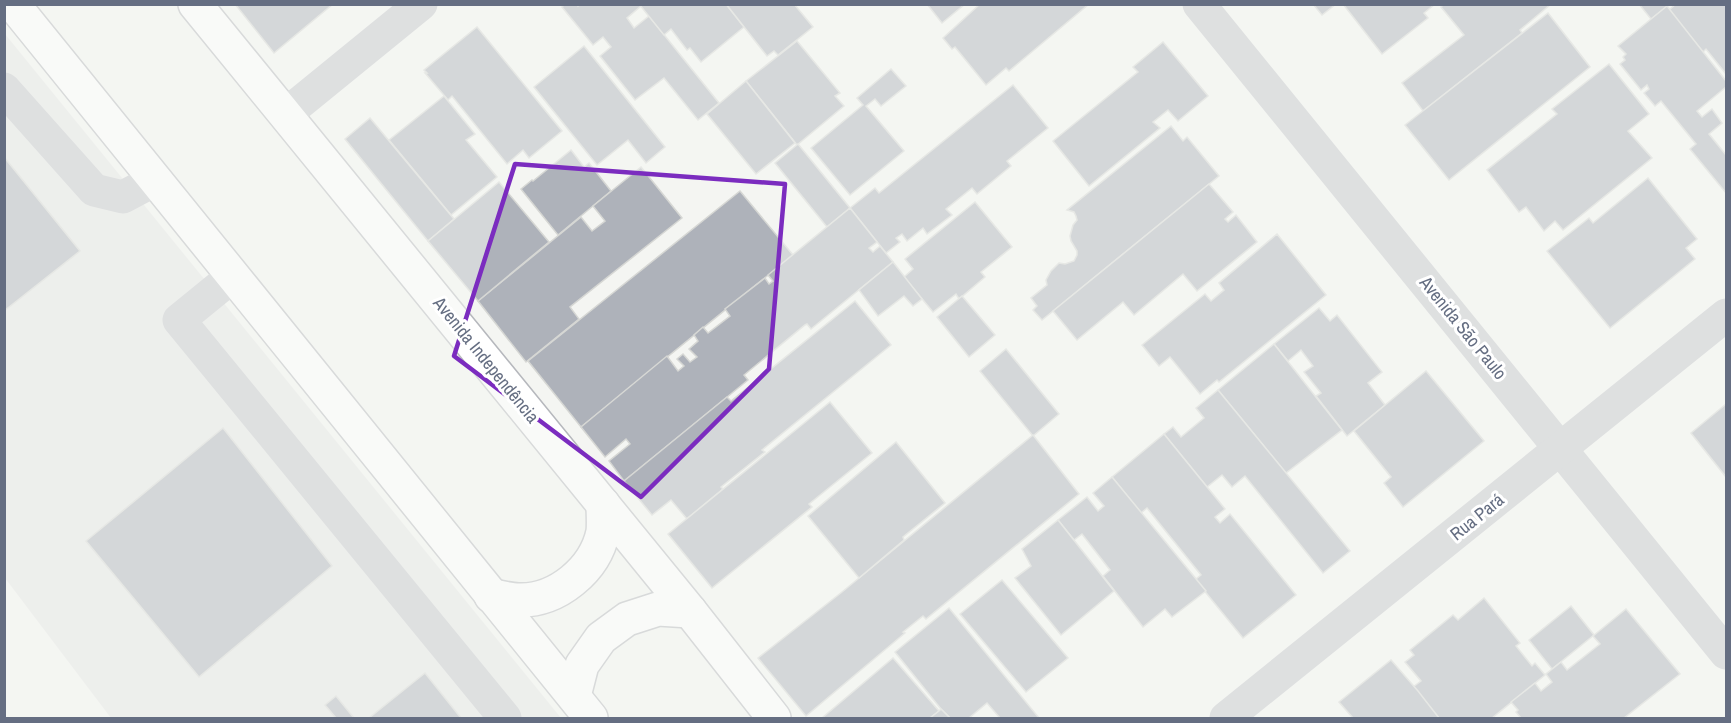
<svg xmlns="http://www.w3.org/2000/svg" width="1731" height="723" viewBox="0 0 1731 723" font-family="'Archivo Narrow',sans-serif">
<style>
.built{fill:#e5e6e5}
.building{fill:#aeb2ba;stroke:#d6d7d4;stroke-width:1.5}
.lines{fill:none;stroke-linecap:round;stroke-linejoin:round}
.major-casing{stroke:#b6b8bd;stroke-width:36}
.minor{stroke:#c3c5ca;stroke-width:33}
.major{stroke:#fff;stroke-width:33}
.marked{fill:none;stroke:#7b2cbf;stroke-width:4.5;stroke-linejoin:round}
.labels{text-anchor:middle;stroke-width:6;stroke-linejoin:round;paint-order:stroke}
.street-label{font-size:18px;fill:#656e82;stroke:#fff}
</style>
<rect width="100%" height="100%" fill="#f4f5f2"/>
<polygon class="built" points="5,34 561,718 111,718 5,578"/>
<g class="building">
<polygon points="235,4 333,4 274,53"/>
<polygon points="565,4 577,4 578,6 580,4 639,4 641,6 627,18 634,28 649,16 719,103 698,120 664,78 635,100 600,56 611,47 603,37 593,45 562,7"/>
<polygon points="639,4 726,4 744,27 701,62 690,48 687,50 671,29 664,35"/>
<polygon points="726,4 794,4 813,27 778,55 774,51 767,56"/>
<polygon points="927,4 965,4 942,23"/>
<polygon points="980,4 1089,4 1009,71 1006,68 986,85 955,47 952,49 943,38"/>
<polygon points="1313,4 1336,4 1322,15"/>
<polygon points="1343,4 1435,4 1424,13 1428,18 1382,54"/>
<polygon points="1444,4 1551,4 1520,30 1522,33 1423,111 1402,83 1464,35 1441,7"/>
<polygon points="1639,4 1670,4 1651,19"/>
<polygon points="1676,4 1726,4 1726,74 1706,49 1703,52 1669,10"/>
<polygon points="1667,6 1726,81 1726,87 1697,111 1702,117 1712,109 1722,123 1709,134 1726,155 1726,193 1690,149 1696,144 1661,101 1655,106 1644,93 1649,89 1647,85 1641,90 1620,64 1625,60 1623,57 1626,54 1618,46"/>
<polygon points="1548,13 1590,67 1449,180 1405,125"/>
<polygon points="477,27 562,131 529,158 523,150 507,164 452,96 448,100 425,73 427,73 424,70"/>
<polygon points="797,41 840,93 835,96 844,106 797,145 746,81"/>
<polygon points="1163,42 1208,96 1178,121 1168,110 1153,122 1160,128 1089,186 1053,141 1138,72 1133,67"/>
<polygon points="584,46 665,147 646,163 628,140 597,165 534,87"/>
<polygon points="1609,64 1649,114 1628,131 1652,158 1563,230 1555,221 1544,231 1526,207 1519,212 1487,170 1557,114 1552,109"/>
<polygon points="891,69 906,86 881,106 875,99 866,106 904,151 850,195 811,148 863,105 857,98"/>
<polygon points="746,81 795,143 756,174 707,114"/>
<polygon points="1013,85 1048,128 1007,161 1011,166 977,194 972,188 946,209 952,215 927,234 923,228 907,241 902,234 896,238 900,242 886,253 850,208 875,188 879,193"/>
<polygon points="444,96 475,134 466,140 497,177 451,215 389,140"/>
<polygon points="370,118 454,219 428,241 345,139"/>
<polygon points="1171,126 1183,141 1187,137 1219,176 1042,320 1033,310 1037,306 1031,298 1047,285 1046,280 1051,271 1059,263 1065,264 1074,261 1077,255 1077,251 1071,241 1070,236 1073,225 1077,220 1076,216 1074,212 1067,210"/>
<polygon points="798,144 850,208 827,227 775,163"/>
<polygon points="571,150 584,167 589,163 611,191 558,235 521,189 532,180 533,181"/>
<polygon points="4,157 80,251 4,311"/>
<polygon points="641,167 682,218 570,307 579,319 526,362 478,301 581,217 592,231 605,221 593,206"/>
<polygon points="1648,178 1697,239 1686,248 1695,259 1610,328 1547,251 1589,218 1593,223"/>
<polygon points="499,182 549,242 478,301 428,241"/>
<polygon points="1209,184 1233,212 1225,219 1228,222 1236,215 1257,242 1197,291 1183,274 1134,315 1123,302 1077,340 1053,311"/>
<polygon points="740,191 793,255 581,427 528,361"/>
<polygon points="975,202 1012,247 981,272 985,277 959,299 956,294 933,312 904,277 913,269 905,259"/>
<polygon points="850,208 877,242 869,248 873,252 880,246 893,262 811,329 807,324 805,325 744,375 748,380 624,481 609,461 630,444 626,439 605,457 581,427 667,356 678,371 684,366 677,359 683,354 690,362 697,357 689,349 698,341 694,335 703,327 708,333 730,316 725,309 765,278 769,284 773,281 768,275"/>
<polygon points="1277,234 1326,295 1219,382 1217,380 1200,394 1170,357 1159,366 1142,345 1205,294 1211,301 1224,290 1219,283"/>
<polygon points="893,262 922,299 913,306 904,296 878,316 859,290"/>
<polygon points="962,296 995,335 969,357 937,317"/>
<polygon points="855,301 891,345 762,450 765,452 721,487 723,489 687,519 671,500 652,515 624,481 711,410 727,397 731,401"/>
<polygon points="1319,308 1330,321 1337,315 1382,372 1368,383 1385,405 1347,436 1316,396 1321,393 1304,372 1313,366 1301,350 1288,361 1274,344"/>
<polygon points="1274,344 1342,430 1286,473 1218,390"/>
<polygon points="1006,349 1059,414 1033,436 980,371"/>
<polygon points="1426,371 1484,441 1403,507 1384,483 1391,477 1354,431"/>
<polygon points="1218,390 1350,551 1323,573 1245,476 1232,487 1222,475 1207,487 1164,434 1173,427 1181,437 1204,418 1196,408"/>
<polygon points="830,402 872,453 809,504 812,507 712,588 668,534"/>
<polygon points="1726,404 1726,477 1691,433"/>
<polygon points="223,428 332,566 199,677 86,541"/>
<polygon points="1164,434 1225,509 1215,517 1220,523 1230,514 1296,595 1243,638 1198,583 1196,579 1201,575 1147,508 1141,513 1112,477"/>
<polygon points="1033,435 1079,494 926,619 923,616 903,632 905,633 806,716 758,658 842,592"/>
<polygon points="896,442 945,503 903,537 904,540 859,578 808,516"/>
<polygon points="1112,477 1206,591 1172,617 1165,609 1143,627 1103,576 1110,570 1082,534 1074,540 1058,520 1087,497 1098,511 1104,506 1093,493"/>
<polygon points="1058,520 1114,591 1061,635 1015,578 1031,566 1022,549"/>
<polygon points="1002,580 1068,658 1026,692 960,614"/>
<polygon points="1484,598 1520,643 1516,646 1532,666 1535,663 1545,675 1492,718 1439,718 1413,687 1421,681 1405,662 1414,655 1410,650 1453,615 1458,620"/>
<polygon points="1571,606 1594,635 1552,669 1529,640"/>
<polygon points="949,608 1039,718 1000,718 987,703 969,718 950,718 941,709 895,652"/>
<polygon points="1626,609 1680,674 1624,718 1521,718 1516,712 1518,710 1511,702 1535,683 1541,691 1552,682 1546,674 1561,662 1567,670 1600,644 1593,636"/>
<polygon points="893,658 939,711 930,718 822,718"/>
<polygon points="1391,660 1418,691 1439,718 1353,718 1339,702"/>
<polygon points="425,673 461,718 369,718"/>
<polygon points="336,696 354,718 336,718 325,705"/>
<polygon points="941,709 950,718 930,718 939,711"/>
</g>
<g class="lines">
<defs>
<g id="major">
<polyline points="13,4 591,718"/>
<polyline points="195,4 690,611 774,718"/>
<path d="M491,596C500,597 510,600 519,600C557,601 595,570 603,532C604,523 603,513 603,504"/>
<polyline points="574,696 582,665 601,638 627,619 658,609 690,611"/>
</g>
</defs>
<use href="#major" class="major-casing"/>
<g class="minor">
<polyline points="1199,4 1726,653"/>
<polyline points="4,89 94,190 123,197 155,180"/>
<polyline points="286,114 421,4"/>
<polyline points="233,276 179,320 505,718"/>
<polyline points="1226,718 1726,315"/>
</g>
<use href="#major" class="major"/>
</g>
<path d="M0 0H1731V723H0ZM515,164L785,184L769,369L641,497L454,356Z" fill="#f4f5f2" fill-opacity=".55" fill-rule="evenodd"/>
<path class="marked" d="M515,164L785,184L769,369L641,497L454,356Z"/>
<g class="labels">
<g class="street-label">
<text transform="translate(1463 328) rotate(51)" y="6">Avenida São Paulo</text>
<text transform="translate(486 360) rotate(51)" y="6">Avenida Independência</text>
<text transform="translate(1477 517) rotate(-39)" y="6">Rua Pará</text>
</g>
</g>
<rect width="1731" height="723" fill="none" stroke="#656e82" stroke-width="12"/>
</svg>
